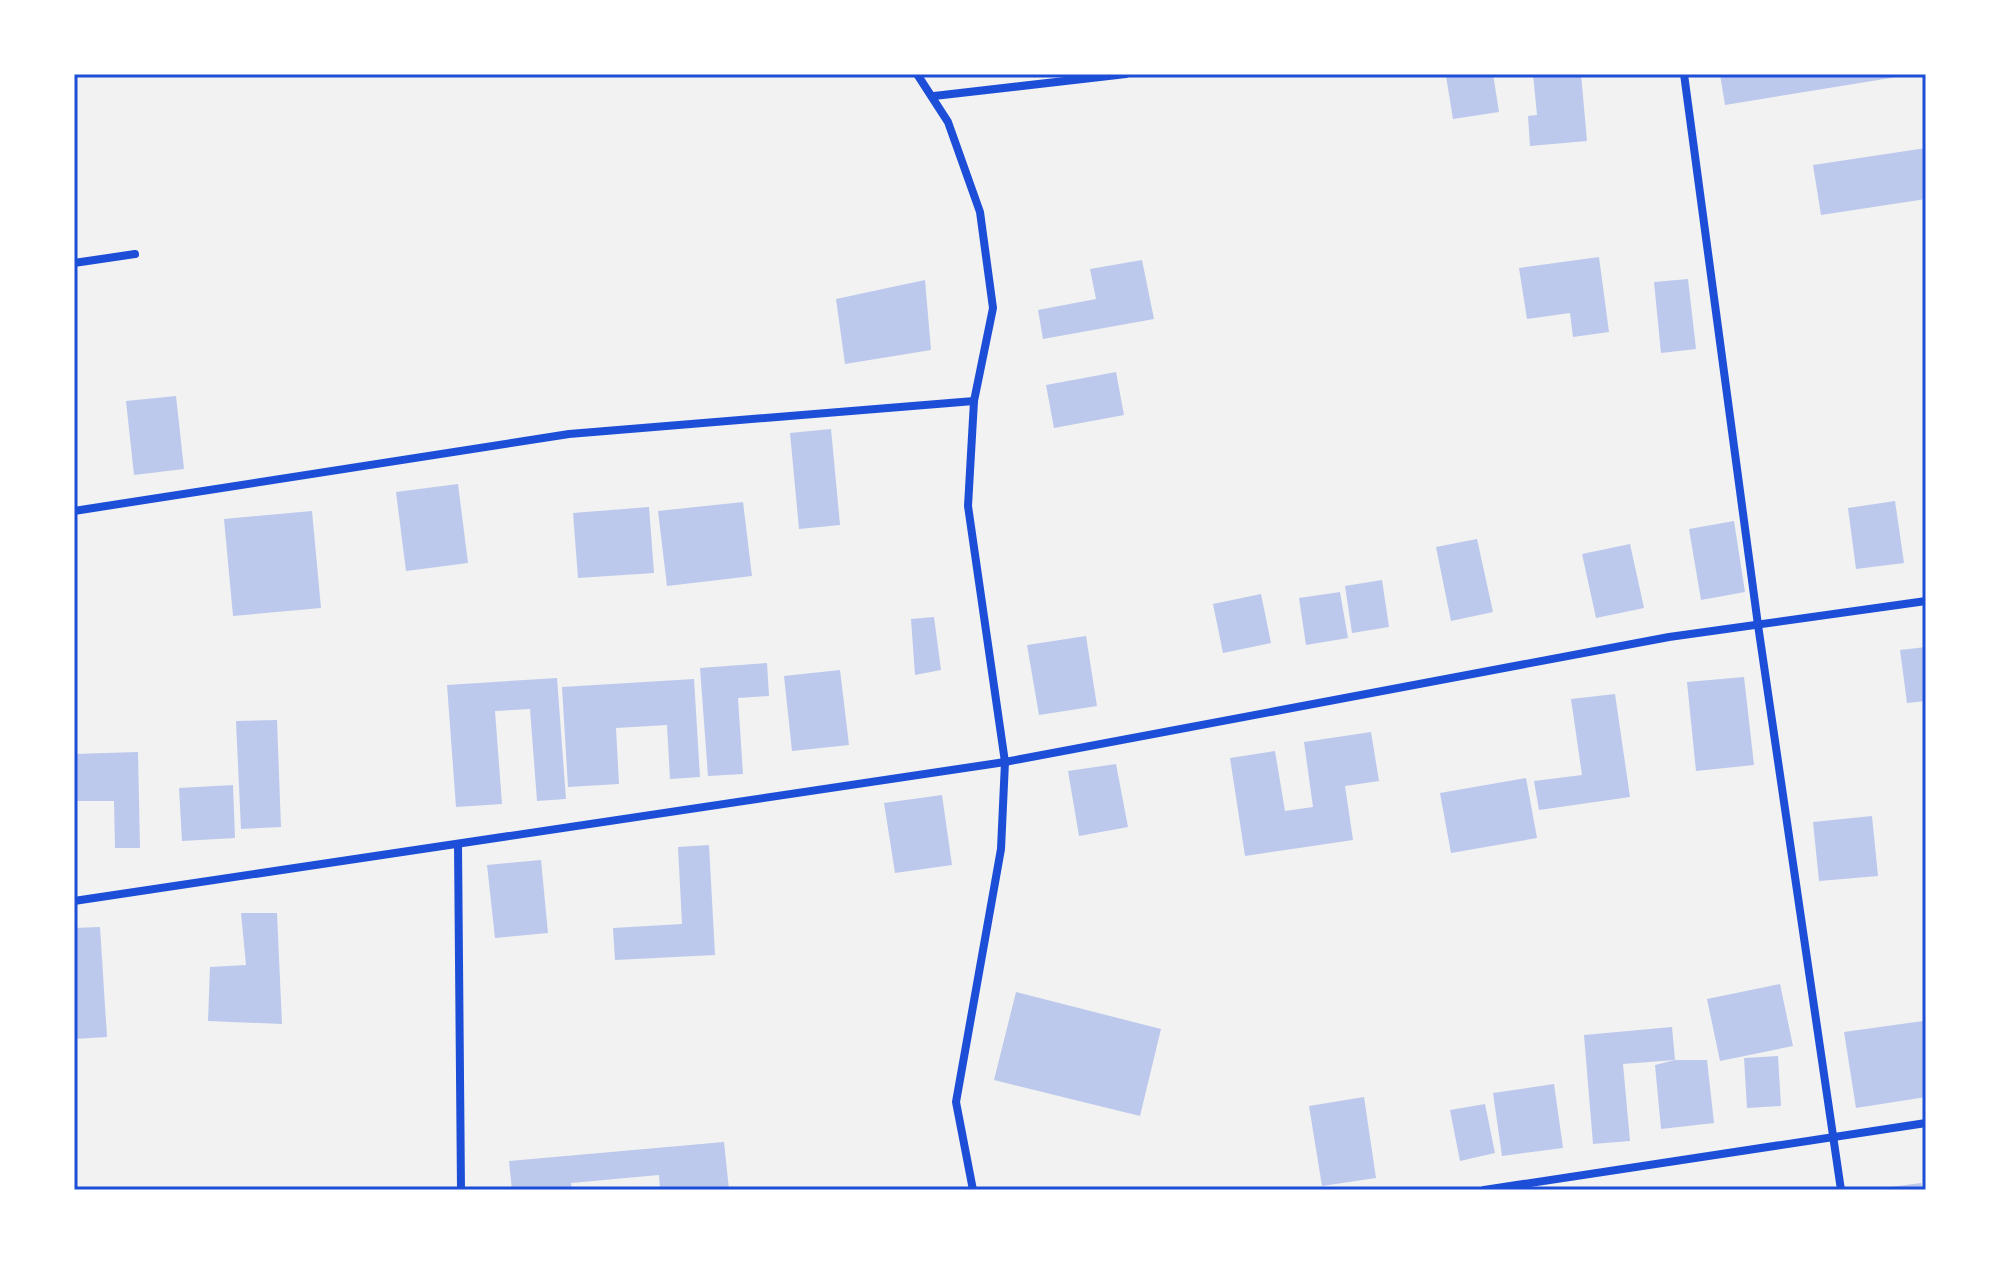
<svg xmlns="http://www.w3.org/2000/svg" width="2000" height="1264" viewBox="0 0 2000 1264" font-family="Helvetica,sans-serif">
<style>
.building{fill:#bdc9ec}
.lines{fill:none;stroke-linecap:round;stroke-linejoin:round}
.minor{stroke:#1d4ed8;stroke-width:8}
.neatline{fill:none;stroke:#1d4ed8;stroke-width:3}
</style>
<rect width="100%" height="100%" fill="#f2f2f2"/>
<g class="building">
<polygon points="1460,74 1493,74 1499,112 1453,119 1446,76"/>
<polygon points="1533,74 1581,74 1587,141 1530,146 1528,116 1537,115"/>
<polygon points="1720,74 1902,74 1903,76 1725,105"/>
<polygon points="1926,148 1926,199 1821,215 1813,165"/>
<polygon points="1599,257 1609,332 1573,337 1570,313 1527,319 1519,268"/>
<polygon points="1142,260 1154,319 1043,339 1038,310 1096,299 1090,269"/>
<polygon points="1688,279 1696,349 1661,353 1654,282"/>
<polygon points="925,280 931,350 845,364 836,299"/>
<polygon points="1116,372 1124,415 1054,428 1046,385"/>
<polygon points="176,396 184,469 134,475 126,401"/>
<polygon points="831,429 840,525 799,529 790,433"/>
<polygon points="458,484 468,563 406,571 396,492"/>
<polygon points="1895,501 1904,563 1856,569 1848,508"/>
<polygon points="743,502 752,576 667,586 658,511"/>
<polygon points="649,507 654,573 578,578 573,513"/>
<polygon points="312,511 321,608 233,616 224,519"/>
<polygon points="1734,521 1745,592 1701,600 1689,529"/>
<polygon points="1477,539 1493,612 1451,621 1436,547"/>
<polygon points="1630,544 1644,608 1596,618 1582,554"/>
<polygon points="1382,580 1389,627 1352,633 1345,586"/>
<polygon points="1340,592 1348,638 1306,645 1299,598"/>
<polygon points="1261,594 1271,643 1223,653 1213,604"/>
<polygon points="934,617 941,670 915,675 911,619"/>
<polygon points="1086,636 1097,706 1039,715 1027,645"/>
<polygon points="1926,647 1926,701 1907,703 1900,650"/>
<polygon points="767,663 769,696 738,698 743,774 708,776 700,668"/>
<polygon points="840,670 849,745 792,751 784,676"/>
<polygon points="1744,677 1754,765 1696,771 1687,682"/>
<polygon points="557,678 566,799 537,801 530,709 495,711 502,804 456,807 447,685"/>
<polygon points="694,679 700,777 670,779 667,725 616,728 619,784 568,787 562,687"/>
<polygon points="1615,694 1630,797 1539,810 1534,781 1582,775 1571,699"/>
<polygon points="277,720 281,827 241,829 236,721"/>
<polygon points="1371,732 1379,781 1345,786 1353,840 1245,856 1230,758 1275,751 1285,811 1313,807 1304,742"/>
<polygon points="138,752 140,848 115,848 114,801 74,801 74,754"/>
<polygon points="1116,764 1128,827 1079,836 1068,771"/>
<polygon points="1526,778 1537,838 1451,853 1440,793"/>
<polygon points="233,785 235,838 182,841 179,788"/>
<polygon points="942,795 952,865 895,873 884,803"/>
<polygon points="1872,816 1878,876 1819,881 1813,822"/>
<polygon points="709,845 715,955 615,960 613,928 682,924 678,847"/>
<polygon points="541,860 548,933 495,938 487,865"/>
<polygon points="241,913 277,913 282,1024 208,1021 210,967 246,965"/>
<polygon points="100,927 107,1037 74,1039 74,928"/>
<polygon points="1780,984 1793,1046 1720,1061 1707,999"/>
<polygon points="1016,992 1161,1029 1140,1116 994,1080"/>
<polygon points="1923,1021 1926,1097 1856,1108 1844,1032"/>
<polygon points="1672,1027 1675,1060 1623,1064 1630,1141 1593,1144 1584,1035"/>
<polygon points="1778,1056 1781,1106 1747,1108 1744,1058"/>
<polygon points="1675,1060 1707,1060 1714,1123 1661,1129 1655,1065"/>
<polygon points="1554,1084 1563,1148 1502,1156 1493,1093"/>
<polygon points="1364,1097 1376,1178 1322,1186 1309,1106"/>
<polygon points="1485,1104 1495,1153 1460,1161 1450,1110"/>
<polygon points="724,1142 729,1190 660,1190 659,1175 571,1183 572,1190 512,1190 509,1161"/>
<polygon points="1921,1183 1923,1190 1883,1190 1883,1188"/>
</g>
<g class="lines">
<g class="minor">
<polyline points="917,74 948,122 980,212 993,308 974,401 968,506 1005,762 1001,849 956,1102 973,1190"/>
<polyline points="1684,74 1758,625 1841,1190"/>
<polyline points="934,96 1126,74"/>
<polyline points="74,263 135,254"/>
<polyline points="74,511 569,434 974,401"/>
<polyline points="458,845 461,1190"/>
<polyline points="74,901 1005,762 1669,637 1926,601"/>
<polyline points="1484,1190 1926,1123"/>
</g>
</g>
<rect width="2000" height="1264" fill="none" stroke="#ffffff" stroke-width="152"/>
<rect x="76" y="76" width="1848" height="1112" class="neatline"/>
</svg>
